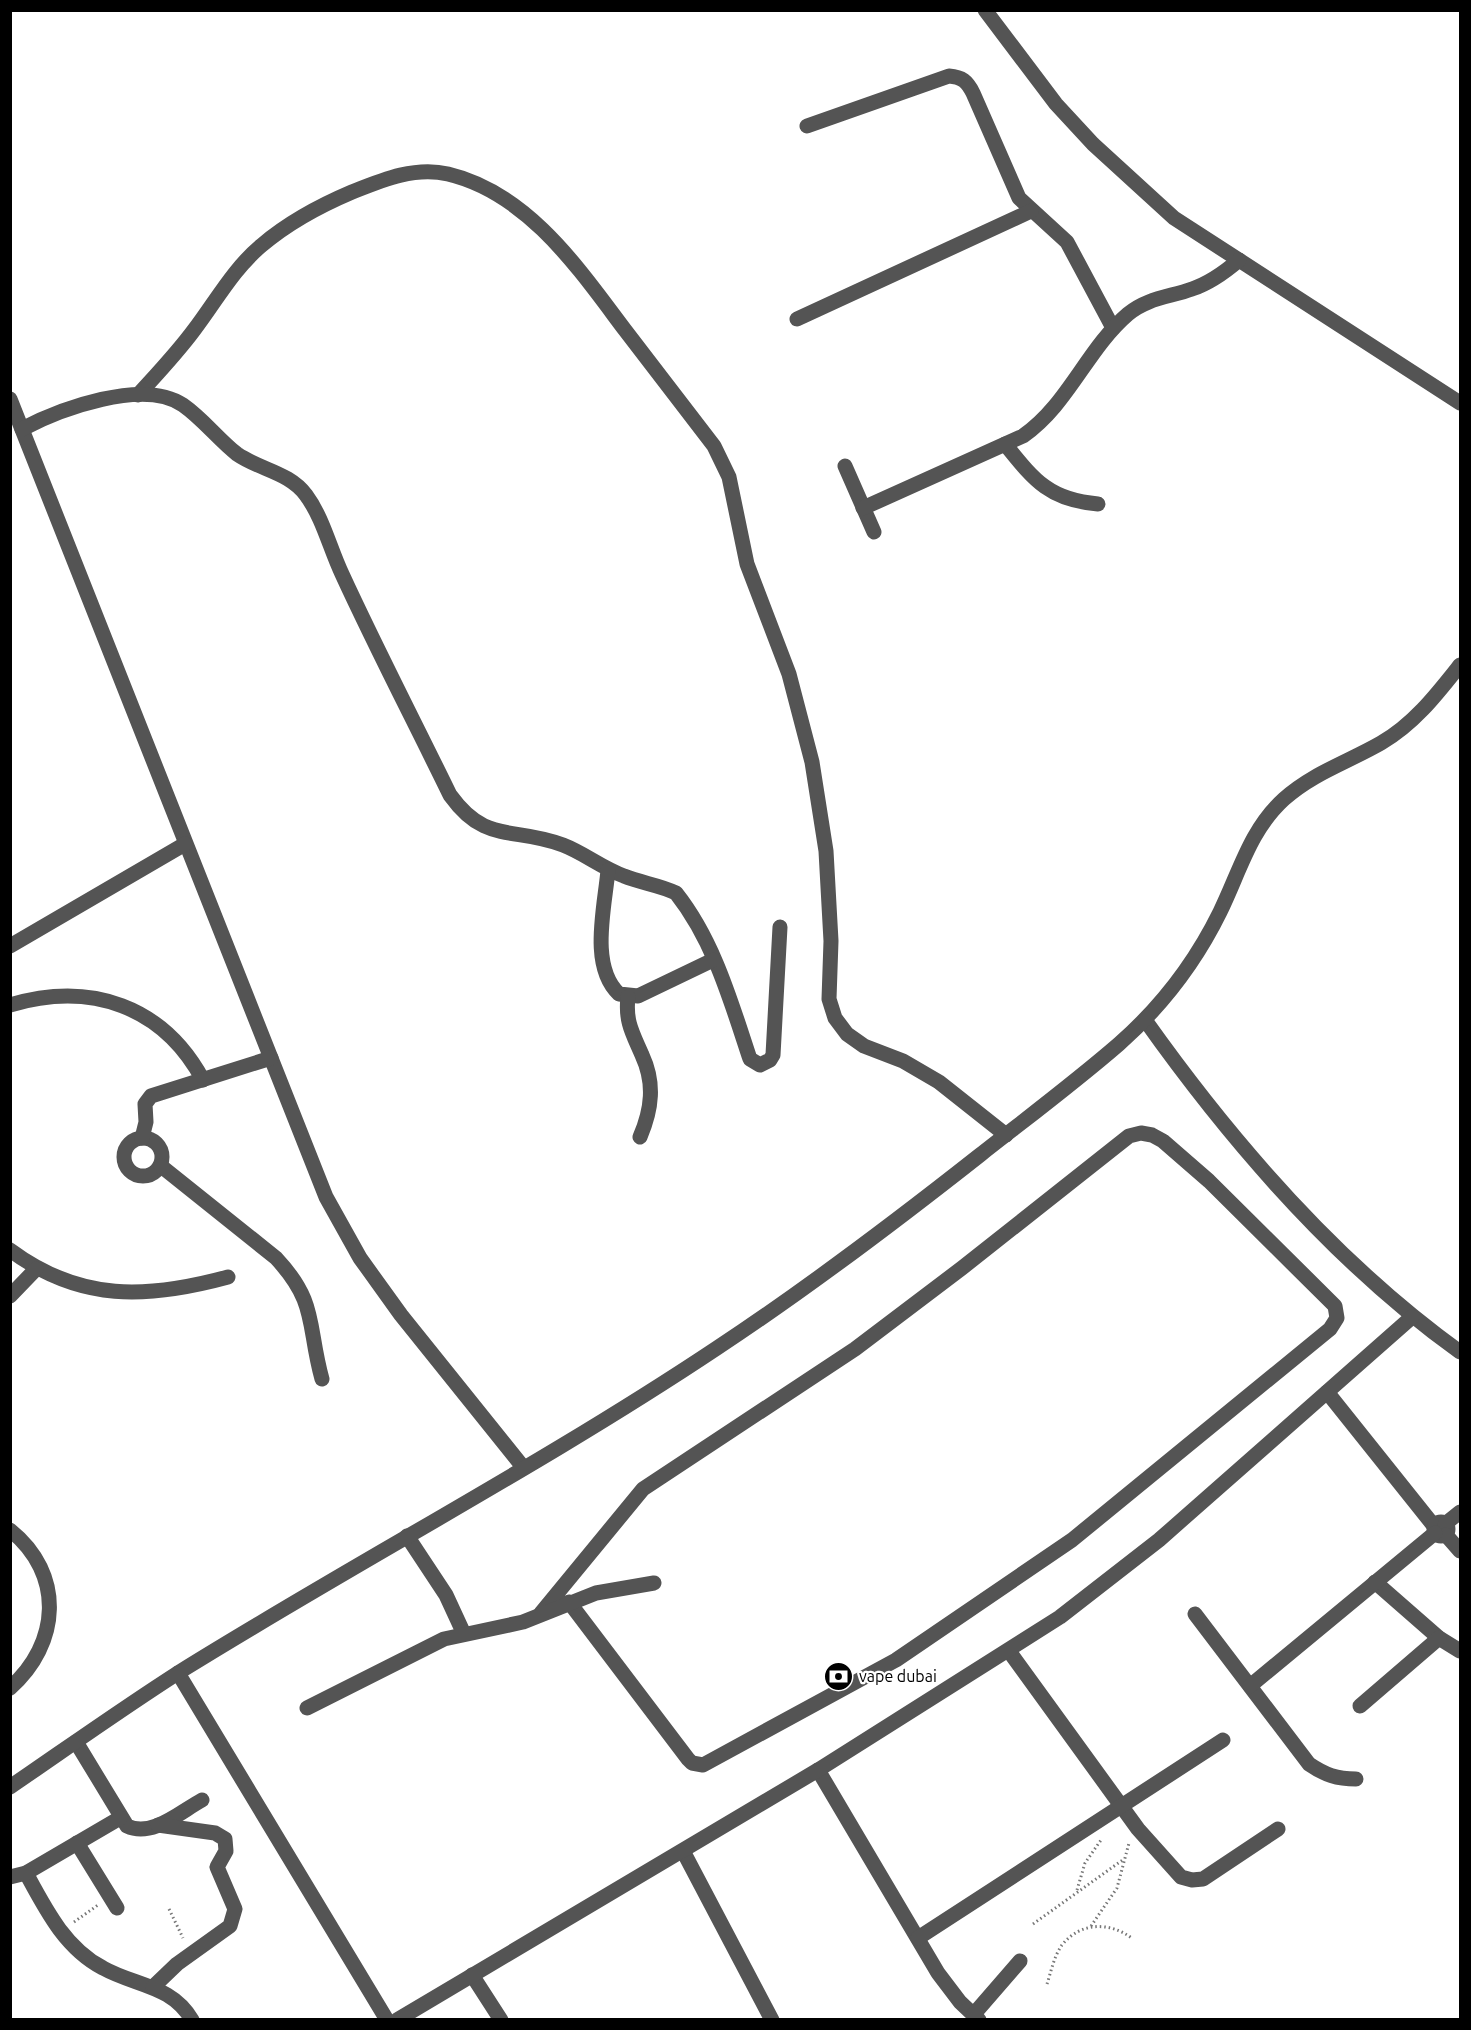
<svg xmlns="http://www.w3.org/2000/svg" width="1471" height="2030" viewBox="0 0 1471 2030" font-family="Ubuntu,sans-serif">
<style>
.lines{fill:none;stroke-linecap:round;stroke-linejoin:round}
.path{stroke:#767676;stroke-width:3;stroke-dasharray:1.5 3;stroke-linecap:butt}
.minor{stroke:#545454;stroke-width:15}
.labels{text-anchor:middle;stroke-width:4.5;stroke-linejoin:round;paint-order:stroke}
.poi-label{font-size:16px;fill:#000;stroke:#fff;text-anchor:start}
</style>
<rect width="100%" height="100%" fill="#fff"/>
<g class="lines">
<g class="path">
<polyline points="1077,1890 1085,1863 1101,1840"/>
<polyline points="169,1909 183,1938"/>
<polyline points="74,1922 98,1905"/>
<polyline points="1033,1924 1124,1859"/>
<polyline points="1091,1926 1117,1888 1129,1843"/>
<path d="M1047,1984C1051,1972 1054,1956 1062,1945C1081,1921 1111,1922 1133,1939"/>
</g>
<g class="minor">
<polyline points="985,10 1056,104 1093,144 1174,218 1460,403"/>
<path d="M807,126L949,76C962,77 967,81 973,93L1019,198L1067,242L1113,328"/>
<polyline points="797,319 1031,211"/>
<path d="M138,395C157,374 177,353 194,330C216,301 234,268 262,245C289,222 319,206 352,192C382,180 415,166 448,174C528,193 579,269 625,330C655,369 684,407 714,446L729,477L747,564L789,674L812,762L826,851L831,941L829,999L835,1018L847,1034L864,1046L903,1061L939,1082L1006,1135"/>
<polyline points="10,399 326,1197 360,1258 401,1315 523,1467"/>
<path d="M22,429C60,409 143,378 183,405C203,419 218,439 237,454C260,470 289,472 306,495C323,518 330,549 342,574C376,648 414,721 450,795C486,845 513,826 563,845C584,853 602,868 624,876C641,883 660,885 676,893C714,941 731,1002 750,1059L760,1065L770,1060L773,1055L780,927"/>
<path d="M1005,444C1034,480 1049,500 1098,504"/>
<polyline points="845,466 874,532"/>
<path d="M863,508L1023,436C1068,405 1087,349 1128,314C1147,298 1170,297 1192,289C1210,283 1225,272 1239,260"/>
<path d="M608,870C605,906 589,966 619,994L638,996L713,960"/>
<polyline points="10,946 185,844"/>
<path d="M628,997C625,1022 633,1034 642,1055C655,1083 652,1109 640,1137"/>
<path d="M10,1005C91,981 163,1006 203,1080"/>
<path d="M1145,1020C1233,1144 1336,1263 1460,1352"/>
<circle cx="143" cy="1157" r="19"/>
<polyline points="142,1138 146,1122 145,1104 151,1096 271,1058"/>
<path d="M161,1166L276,1258C318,1303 307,1325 322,1379"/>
<path d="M10,1250C80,1302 147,1299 228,1277"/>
<polyline points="10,1296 36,1269"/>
<polyline points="1327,1392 1434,1526"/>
<circle cx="1441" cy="1529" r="7"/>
<polyline points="1445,1524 1460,1512"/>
<path d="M10,1530C65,1574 60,1644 10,1688"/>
<polyline points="1446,1535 1460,1551"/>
<polyline points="407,1536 446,1595 464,1634"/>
<polyline points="1375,1582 1439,1638 1460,1651"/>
<polyline points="541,1613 643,1489 855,1349 962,1268 1129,1136 1141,1133 1152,1135 1163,1141 1209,1181 1335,1306 1337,1318 1330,1329 1072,1540 896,1660 703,1765 692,1763 688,1759 569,1602"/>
<path d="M1195,1614L1309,1764C1325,1775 1337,1779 1356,1779"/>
<polyline points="1009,1651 1138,1829 1181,1877 1192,1880 1203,1879 1278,1829"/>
<polyline points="178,1673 387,2020"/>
<polyline points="1250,1686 1435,1533"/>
<polyline points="1360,1706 1439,1638"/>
<polyline points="307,1708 444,1639 523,1622 596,1593 654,1583"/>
<path d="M76,1742L127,1826C152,1838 180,1812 202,1800"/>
<polyline points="818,1770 938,1973 960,2002 979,2020"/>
<path d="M10,1787C67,1748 123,1708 181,1671C358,1561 543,1464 717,1348C808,1288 895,1222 980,1155C1027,1118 1074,1083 1119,1044C1162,1006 1195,963 1220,912C1240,871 1250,830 1284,799C1313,773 1348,762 1381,743C1414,724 1437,694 1460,665"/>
<polyline points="77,1843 117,1908"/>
<polyline points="683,1851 772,2020"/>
<path d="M26,1873C46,1910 65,1948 103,1968C135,1986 172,1985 192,2020"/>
<polyline points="10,1877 26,1873 120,1818"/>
<polyline points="918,1938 1223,1740"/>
<polyline points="472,1975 501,2020"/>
<polyline points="153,1987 177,1964 230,1926 235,1909 217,1867 226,1851 225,1839 215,1833 158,1825"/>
<polyline points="974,2014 1020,1961"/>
<polyline points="397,2020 818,1770 1060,1617 1159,1540 1412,1317"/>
</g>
</g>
<defs>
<symbol id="bank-disc" viewBox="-11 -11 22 22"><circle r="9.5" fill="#000" stroke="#fff"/><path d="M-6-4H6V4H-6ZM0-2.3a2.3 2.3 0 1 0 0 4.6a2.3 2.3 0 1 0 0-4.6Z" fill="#fff"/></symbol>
</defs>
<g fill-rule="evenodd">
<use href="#bank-disc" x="822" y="1660" width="33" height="33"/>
</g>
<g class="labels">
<g class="poi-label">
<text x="859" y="1682">vape dubai</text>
</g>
</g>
<rect width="1471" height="2030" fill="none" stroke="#000000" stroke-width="24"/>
</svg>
